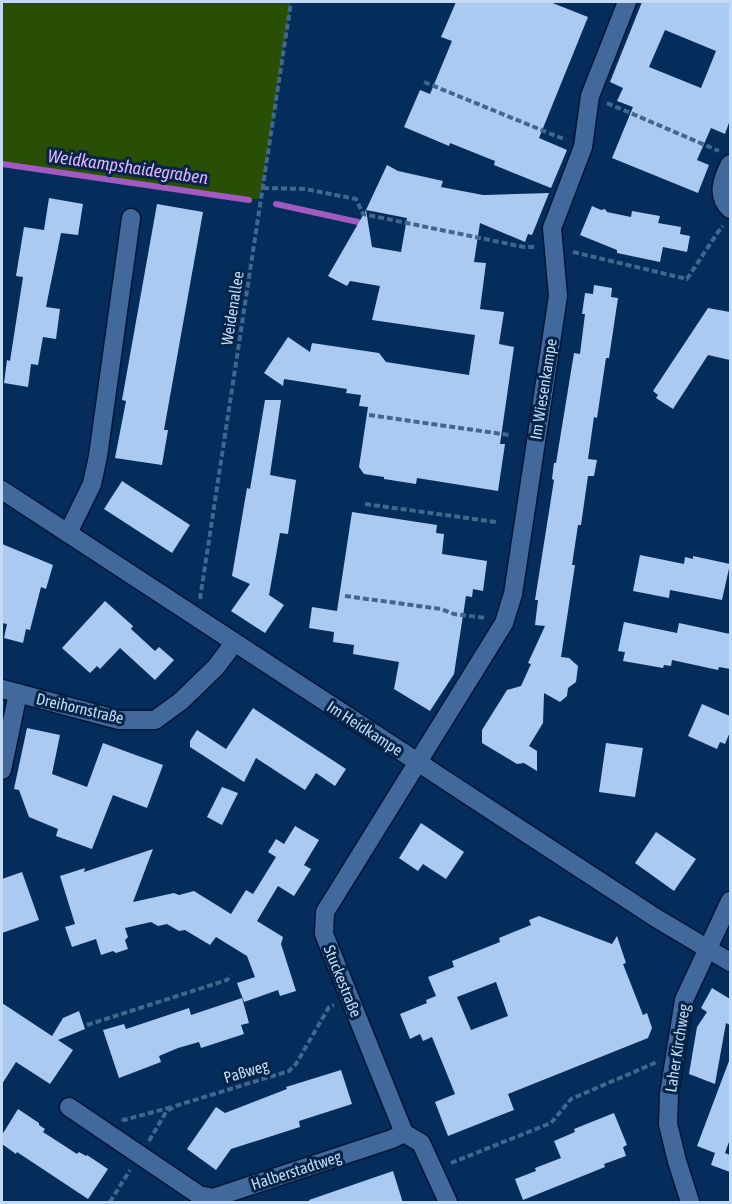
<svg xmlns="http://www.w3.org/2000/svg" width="732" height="1204" viewBox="0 0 732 1204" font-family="'Asap Condensed',sans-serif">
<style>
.green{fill:#284f04}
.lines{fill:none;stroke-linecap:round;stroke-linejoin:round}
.stream{stroke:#a15abf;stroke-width:6}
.building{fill:#abcaf2;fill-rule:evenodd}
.minor-casing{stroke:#001536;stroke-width:21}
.path{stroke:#42668e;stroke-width:4;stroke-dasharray:6 3;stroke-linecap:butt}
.minor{stroke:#41699c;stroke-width:18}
.labels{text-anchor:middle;stroke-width:6;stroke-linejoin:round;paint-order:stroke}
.street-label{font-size:16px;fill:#c3daf6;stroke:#062447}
.water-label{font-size:18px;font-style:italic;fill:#e3b0fb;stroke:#062447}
</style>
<rect width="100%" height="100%" fill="#042d5b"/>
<polygon class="green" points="2,2 291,2 261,198 249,200 2,164"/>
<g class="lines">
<g class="stream">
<polyline points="2,164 249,200"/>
<polyline points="276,204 358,222"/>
</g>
</g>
<g class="building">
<polygon points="456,2 550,2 588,17 539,138 567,150 551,188 494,165 495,161 450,143 449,146 404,127 420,90 430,94 452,41 441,37"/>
<path d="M642,2H730V120L725,134L711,128L697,160L709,165L698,193L612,158L633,107L617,101L623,88L610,82ZM665,30L716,51L701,88L649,67Z"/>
<path d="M387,165L398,171L443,181L441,187L483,195L549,193L532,235L528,234L525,242L480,223L474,262L486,263L480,309L504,312L499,344L514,347L500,444H505L498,491L417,478L416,484L384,479V477L364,474L359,467L368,407L359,406L361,395L346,393L347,389L284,379L283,386L264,373L288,337L310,352L312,343L379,353L386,362L469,375L475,335L372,320L380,286L350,281L347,286L328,276L366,210ZM366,210L407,218L401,252L372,247Z"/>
<polygon points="49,198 83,204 78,235 61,233 46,307 60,309 56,339 43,337 38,365 31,364 28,387 4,383 7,360 10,361 23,277 16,276 24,227 44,230"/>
<polygon points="157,204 203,212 164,430 168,430 162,465 115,458 126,401 122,400"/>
<polygon points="592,206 601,210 605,209 607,212 631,217 632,211 660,216 658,223 681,227 680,234 690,236 687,252 663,247 660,262 617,253 617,250 580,235"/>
<polygon points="594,285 612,288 611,297 618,298 609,358 606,358 597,418 594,417 588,459 597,460 594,476 588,476 581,525 578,525 572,565 575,565 561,657 569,658 578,666 576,682 568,688 567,696 560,702 544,693 543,723 529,746 537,751 537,771 524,763 517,764 482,743 482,730 507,690 521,686 531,664 528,663 545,626 535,625 538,600 535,600 554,480 552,479 554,463 556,463 574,353 580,354 585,314 582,314 585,293 593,294"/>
<polygon points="708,308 730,312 730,360 708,355 673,409 656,398 658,395 653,391"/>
<polygon points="265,400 281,400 270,475 296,480 288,534 280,533 269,595 284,605 265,633 231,611 250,584 232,576 247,488 250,489"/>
<polygon points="122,481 190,525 172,553 104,509"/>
<polygon points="352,512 437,525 436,533 444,534 442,554 487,561 483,591 473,589 472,597 466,596 454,674 430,711 394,689 399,662 353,654 354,645 333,642 334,632 309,628 312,607 337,611"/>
<polygon points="2,544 53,565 46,589 41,587 30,630 26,629 23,643 4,638 7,624 2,623"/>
<polygon points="640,555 684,564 685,557 693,559 693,556 730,564 722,600 670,590 669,598 633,591"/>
<polygon points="105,601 133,626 131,629 155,651 159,647 174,660 155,680 120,648 100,669 97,666 90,673 62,648"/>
<polygon points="624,622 677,633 679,623 730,634 730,669 719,667 718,670 672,660 671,666 664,665 663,668 623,661 625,652 618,651"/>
<polygon points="702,704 730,716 730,732 725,744 720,742 717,749 688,736"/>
<polygon points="253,708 346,769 335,786 316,773 305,790 256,758 244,782 190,747 190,741 197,730 226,749"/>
<polygon points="27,728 60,735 52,774 87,787 103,743 163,765 147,808 113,795 92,849 56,836 58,829 29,817 19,790 14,789"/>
<polygon points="606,743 643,748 635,797 599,792"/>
<polygon points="222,787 238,793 222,825 207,817"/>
<polygon points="421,823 464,852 446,879 423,864 418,871 399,858"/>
<polygon points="295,826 319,840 304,865 311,869 294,896 278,886 257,921 283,937 281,944 296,991 280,996 278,990 244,1002 237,983 255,977 247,956 216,937 210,945 185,930 179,931 167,924 158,926 151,922 125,928 128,937 125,940 128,949 116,953 113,951 101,955 96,939 72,947 65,927 75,924 60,876 85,868 84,872 153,849 133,902 174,893 179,895 194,891 231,914 246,890 253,894 276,857 268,852 276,839 284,844"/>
<polygon points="656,832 696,859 674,891 635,863"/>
<polygon points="22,872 39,920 2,933 2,879"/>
<path d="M539,916L612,944L617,936L626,963L623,964L643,1015L647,1013L652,1028L648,1038L508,1094L514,1110L448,1136L435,1102L455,1094L432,1037L423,1041L420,1034L410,1039L400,1014L427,1003L426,1000L436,996L428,977L454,967L452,961L500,942L499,938L531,925L529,920ZM496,982L508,1016L471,1030L457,997Z"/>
<polygon points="712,988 730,999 730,1025 726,1023 715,1084 689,1074 697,1027 707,1012 701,1008"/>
<polygon points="242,998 249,1023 241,1025 244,1034 201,1048 199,1042 178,1048 159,1056 161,1062 119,1078 103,1030 124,1024 126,1029 189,1008 191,1015"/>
<polygon points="2,1003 52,1036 63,1018 79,1011 85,1029 58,1040 73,1050 50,1084 16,1062 2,1084"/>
<polygon points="729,1061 730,1062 730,1139 725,1153 730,1155 730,1172 711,1165 715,1153 697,1146"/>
<polygon points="341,1070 352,1104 299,1121 300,1127 231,1149 216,1170 187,1149 216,1107 225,1113 287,1089 286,1087"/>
<polygon points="18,1109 39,1123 39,1125 45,1129 43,1132 77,1154 79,1152 86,1156 87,1155 108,1169 88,1199 17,1152 16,1154 2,1144 2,1135"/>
<polygon points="614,1113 627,1145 623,1147 626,1156 604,1164 605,1167 523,1200 515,1179 536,1171 535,1168 561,1158 554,1141 575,1132 574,1129"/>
<polygon points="393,1171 403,1203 310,1203 309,1200"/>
</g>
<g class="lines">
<defs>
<g id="minor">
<path d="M730,164C722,179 716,196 730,209"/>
<polyline points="2,490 656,918 730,962"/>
<polyline points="68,533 92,484 98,456 131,218"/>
<polyline points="2,689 119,720 155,720 181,701 216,667 234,643"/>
<polyline points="2,770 18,693"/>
<polyline points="69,1107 199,1195 213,1198 392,1139 404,1133"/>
<polyline points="448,1202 421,1143 404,1133 324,934 325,912 504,623 513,594 558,296 552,228 583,147 590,96 627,2"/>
<polyline points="690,1202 677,1161 668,1124 669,1094 684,1000 730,901"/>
</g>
</defs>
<use href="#minor" class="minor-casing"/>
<g class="path">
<polyline points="424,82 566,140"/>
<polyline points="607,103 719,151"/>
<polyline points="263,188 305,189 356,199 363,214 524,247 536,247"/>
<polyline points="573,252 687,279 718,232 723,226"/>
<polyline points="369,415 509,435"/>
<polyline points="365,504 496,522"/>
<polyline points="345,596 441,609 454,614 486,618"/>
<polyline points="200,599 291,2"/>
<polyline points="87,1025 227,980 231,975"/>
<polyline points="122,1119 124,1120 172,1107"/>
<polyline points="149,1141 166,1112 175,1106 289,1071 296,1064 329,1007 334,1005"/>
<polyline points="451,1163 551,1123 571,1099 657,1062"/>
<polyline points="110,1202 130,1170"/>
</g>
<use href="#minor" class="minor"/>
</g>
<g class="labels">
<g class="street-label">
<text transform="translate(232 308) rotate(-81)" y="6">Weidenallee</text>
<text transform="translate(543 389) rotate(-81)" y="6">Im Wiesenkampe</text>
<text transform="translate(80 708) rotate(13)" y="6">Dreihornstraße</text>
<text transform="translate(365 728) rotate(33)" y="6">Im Heidkampe</text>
<text transform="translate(343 981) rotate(68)" y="6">Stuckestraße</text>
<text transform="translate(677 1048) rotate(-81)" y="6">Laher Kirchweg</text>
<text transform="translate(246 1071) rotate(-17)" y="6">Paßweg</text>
<text transform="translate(296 1170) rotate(-18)" y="6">Halberstadtweg</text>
</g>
<g class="water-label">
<text transform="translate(128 167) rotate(8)" y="6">Weidkampshaidegraben</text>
</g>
</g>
<rect width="732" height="1204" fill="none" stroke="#c3daf6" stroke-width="6"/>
</svg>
